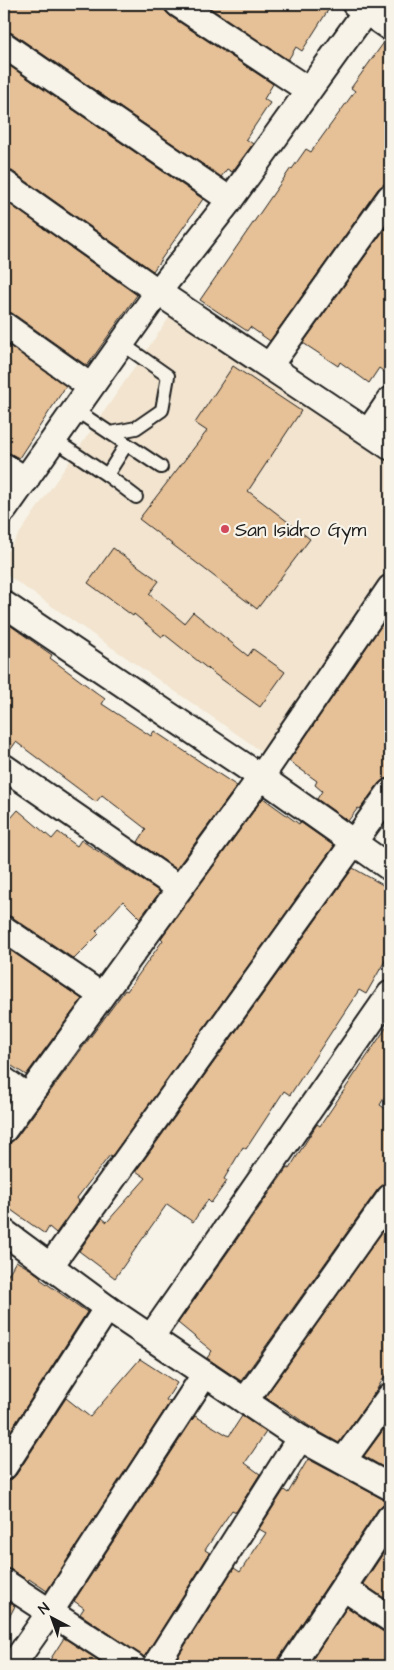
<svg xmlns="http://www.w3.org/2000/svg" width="394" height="1670" viewBox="0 0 394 1670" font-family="'Architects Daughter',sans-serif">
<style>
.built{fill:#f2e4cf}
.building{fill:#e6c096;stroke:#1c1c1c}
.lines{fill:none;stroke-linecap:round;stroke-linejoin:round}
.service-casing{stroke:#1c1c1c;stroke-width:16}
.minor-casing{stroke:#1c1c1c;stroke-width:29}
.service{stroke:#f7f3e8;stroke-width:12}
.minor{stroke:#f7f3e8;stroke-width:25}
.poi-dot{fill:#d1495b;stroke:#f7f3e8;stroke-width:2}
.labels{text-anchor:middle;stroke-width:4.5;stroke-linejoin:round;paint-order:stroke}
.poi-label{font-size:19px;fill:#1c1c1c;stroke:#f7f3e8;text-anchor:start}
</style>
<rect width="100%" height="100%" fill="#f7f3e8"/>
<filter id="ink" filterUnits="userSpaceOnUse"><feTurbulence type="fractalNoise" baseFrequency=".02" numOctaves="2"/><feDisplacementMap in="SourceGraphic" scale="10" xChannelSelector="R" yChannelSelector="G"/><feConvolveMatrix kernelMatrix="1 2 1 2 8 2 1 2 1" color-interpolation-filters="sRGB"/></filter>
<g filter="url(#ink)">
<polygon class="built" points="173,312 390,462 390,571 264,753 4,573 4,556"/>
<g class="building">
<polygon points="4,4 164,4 165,11 170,16 273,84 264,99 270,103 246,139 253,144 232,172 227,169 221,177 12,33 4,31"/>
<polygon points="204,4 332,4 302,51 296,47 288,60"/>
<polygon points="385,41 390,42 390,180 378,189 270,341 250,327 247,331 200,300 291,168 292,169 306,149 311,152 355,91 351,88"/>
<polygon points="4,62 203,199 153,271 12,171 4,169"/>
<polygon points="4,200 137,295 87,366 12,313 4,311"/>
<polygon points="389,223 390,376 379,368 369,383 340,362 338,366 303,343"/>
<polygon points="4,342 66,386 19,458 11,454 4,452"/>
<polygon points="233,366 301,411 248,491 310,539 257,609 139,519 207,431 195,423"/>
<polygon points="113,548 159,581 149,594 184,623 193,612 248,656 253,649 285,672 260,707 213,673 164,634 162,637 134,614 133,616 88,583"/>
<polygon points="390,613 390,778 384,779 379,783 360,809 358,808 348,821 317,799 322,791 315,785 317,781 289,761"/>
<polygon points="4,621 52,655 50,658 105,699 102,704 151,736 154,731 237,786 176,869 138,842 146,829 102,795 96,802 16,742 8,753 4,753"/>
<polygon points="263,798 299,824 300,822 334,846 112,1156 110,1155 77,1198 79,1201 56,1233 49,1227 45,1234 4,1205 4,1151 9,1143 16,1138 125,990 127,991 163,940 161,938"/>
<polygon points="18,810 52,839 58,832 77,846 81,840 160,892 140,918 123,901 96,931 99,934 74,959 12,917 4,915 4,826"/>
<polygon points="353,868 390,889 390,952 366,994 359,990 290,1095 284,1091 246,1149 243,1147 224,1179 227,1181 211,1203 208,1200 193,1222 167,1204 115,1278 79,1251 102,1218 107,1222 146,1178 136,1171"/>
<polygon points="4,946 82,999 26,1075 4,1061"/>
<polygon points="390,1022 390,1088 380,1105 390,1112 390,1183 384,1184 378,1189 241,1381 207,1358 212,1351 178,1323 287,1168 289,1169 317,1124 320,1126"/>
<polygon points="390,1221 390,1368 377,1389 339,1443 309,1426 282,1407 281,1408 265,1397"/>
<polygon points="16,1261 30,1269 41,1277 40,1279 87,1312 4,1441 4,1282"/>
<polygon points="140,1359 177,1383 166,1400 170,1402 47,1591 29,1579 28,1581 12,1570 4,1568 4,1481 11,1480 16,1475 66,1398 90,1417"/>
<polygon points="195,1416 229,1436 242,1416 266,1432 245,1463 260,1474 236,1512 232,1510 205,1550 210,1553 144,1657 80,1614 84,1608 74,1601"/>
<polygon points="389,1422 390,1423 390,1471 364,1456"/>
<polygon points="308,1459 390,1503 383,1504 378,1509 279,1658 277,1666 172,1666 234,1568 240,1572 266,1533 259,1529 284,1490 288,1493"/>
<polygon points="390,1543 390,1602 363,1584"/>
<polygon points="4,1599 15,1606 4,1627"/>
<polygon points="347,1607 382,1631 390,1633 390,1666 308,1666"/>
<polygon points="64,1638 107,1666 46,1666"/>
</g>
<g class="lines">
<defs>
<g id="service">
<polyline points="74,409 161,467"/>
<polyline points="110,433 136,428 162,410 168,376 121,343"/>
<polyline points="53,439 107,475 136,497"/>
<polyline points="107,475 126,445"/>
</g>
<g id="minor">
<polyline points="178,4 308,90"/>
<polyline points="355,4 390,28"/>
<polyline points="4,45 230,200"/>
<polyline points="4,183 158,292 390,447"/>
<polyline points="4,325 90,386"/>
<polyline points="270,365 390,197"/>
<polyline points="369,431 390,400"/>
<polyline points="4,466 26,480"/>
<polyline points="4,510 158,292 230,200 371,4"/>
<polyline points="4,604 261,777 390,868"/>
<polyline points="4,767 179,888"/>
<polyline points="4,929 101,995"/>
<polyline points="4,1080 28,1097"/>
<polyline points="4,1130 261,777 390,588"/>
<polyline points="4,1232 107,1308 245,1401 300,1438 390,1487"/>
<polyline points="51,1265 390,792"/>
<polyline points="151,1337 390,994"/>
<polyline points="245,1401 390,1197"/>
<polyline points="343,1461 390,1396"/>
<polyline points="4,1467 107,1308"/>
<polyline points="4,1582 133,1666"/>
<polyline points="344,1588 390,1619"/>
<polyline points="12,1666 50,1612 205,1374"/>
<polyline points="155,1666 300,1438"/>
<polyline points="291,1666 390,1517"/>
</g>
</defs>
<use href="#service" class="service-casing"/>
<use href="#minor" class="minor-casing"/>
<use href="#service" class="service"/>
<use href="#minor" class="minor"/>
</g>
</g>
<circle class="poi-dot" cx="225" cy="529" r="5"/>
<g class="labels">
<g class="poi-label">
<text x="235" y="536">San Isidro Gym</text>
</g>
</g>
<rect width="394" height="1670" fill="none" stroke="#f7f3e8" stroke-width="20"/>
<rect x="10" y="10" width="374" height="1650" fill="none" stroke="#1c1c1c" stroke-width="2" filter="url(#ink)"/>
<g transform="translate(52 1618) rotate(319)" stroke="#f7f3e8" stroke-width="4" paint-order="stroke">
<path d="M0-4L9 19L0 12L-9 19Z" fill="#1c1c1c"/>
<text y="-8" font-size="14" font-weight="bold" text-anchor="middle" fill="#1c1c1c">N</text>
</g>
</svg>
